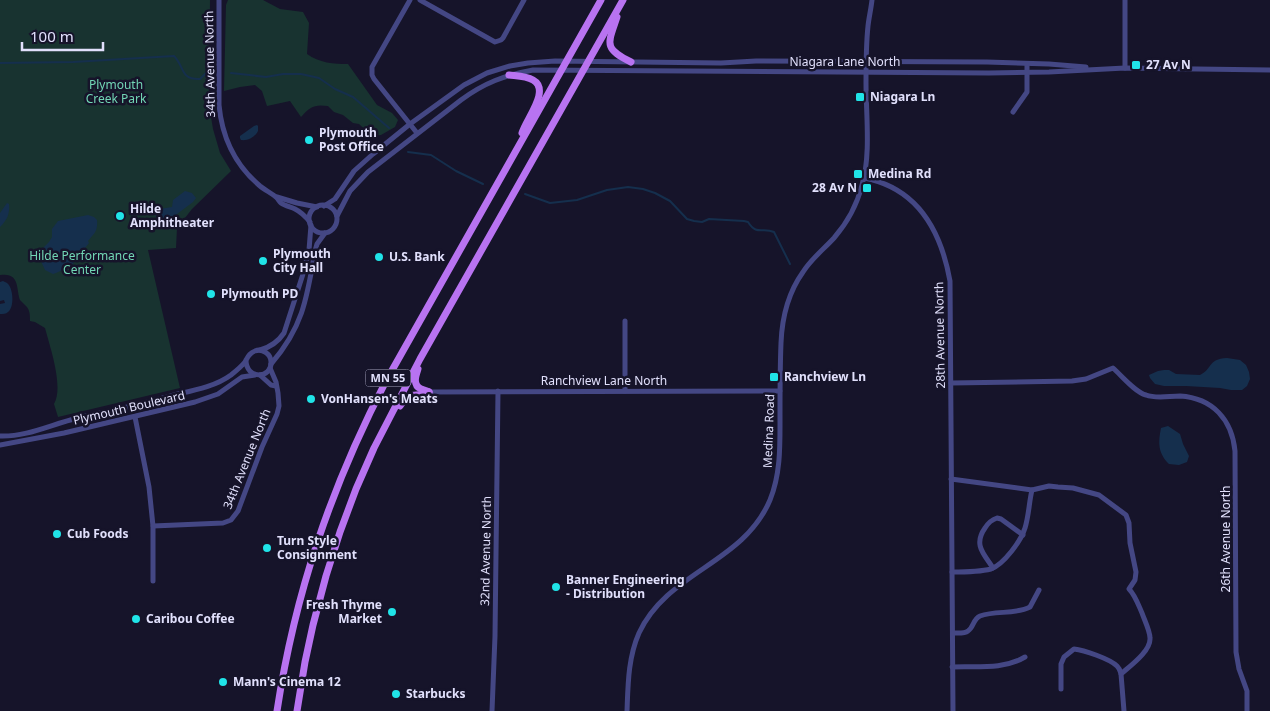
<svg xmlns="http://www.w3.org/2000/svg" width="1270" height="711" viewBox="0 0 1270 711" font-family="'Noto Sans',sans-serif">
<style>
.green{fill:#183330}
.water{fill:#152f4d}
.lines{fill:none;stroke-linecap:round;stroke-linejoin:round}
.stream{stroke:#152f4d;stroke-width:2}
.minor{stroke:#444784;stroke-width:5}
.major{stroke:#b873f1;stroke-width:7}
.poi-dot{fill:#20e4e8;stroke:#16142a;stroke-width:2}
.labels{text-anchor:middle;stroke-width:5;stroke-linejoin:round;paint-order:stroke}
.shield{fill:#16142a;stroke:#a4a3bd;stroke-width:1}
.shield-label{font-size:11px;font-weight:bold;fill:#e1e0fc}
.street-label{font-size:12px;fill:#e1e0fc;stroke:#16142a}
.poi-label{font-size:12px;font-weight:bold;fill:#e1e0fc;stroke:#16142a;text-anchor:start}
.park-label{font-size:12px;fill:#72d6b5;stroke:#16142a}
</style>
<rect width="100%" height="100%" fill="#16142a"/>
<g class="green">
<path d="M0,0H210L209,89L210,111L213,129L220,153L231,171L192,209L177,228L176,248L148,250L180,388L58,417L54,404C64,387 50,347 45,328L35,322L30,321C30,315 30,310 26,306C24,304 22,302 20,300C16,288 20,272 0,275Z"/>
<path d="M228,0H263L280,9L303,12L309,23L307,54C319,63 334,64 348,64L377,105L392,113L398,120L395,127L381,135L372,136L359,124L353,123L343,115L334,112L328,106C314,104 310,107 301,117L290,101L267,106L262,91L255,85L240,87L224,91L226,5Z"/>
</g>
<g class="water">
<path d="M257,125L258,126V131C255,137 248,141 241,140L240,138V136L254,126Z"/>
<polygon points="185,191 192,193 196,198 193,202 177,214 169,222 163,223 159,222 155,215 154,210 172,207 173,200"/>
<path d="M7,203L9,204C10,214 7,220 0,227V213Z"/>
<path d="M88,215L94,217L97,220C98,232 94,233 88,241L89,243L71,266L56,273L53,274L45,270L40,259L42,249L49,242L52,237V229L58,221Z"/>
<path d="M3,281C4,282 6,282 7,283C13,287 15,307 8,312C6,314 3,314 0,314V304L5,303L4,300L0,301V282Z"/>
<path d="M1227,358L1240,360L1246,365L1249,372L1250,379L1247,386L1242,390H1231L1220,388L1186,386H1164L1155,384L1150,378L1149,375L1158,371L1164,370H1169L1176,374L1200,375C1213,369 1207,359 1227,358Z"/>
<path d="M1168,426L1180,434L1183,444L1189,456L1187,462L1179,465L1169,464C1158,453 1158,443 1161,428Z"/>
</g>
<g class="lines">
<g class="stream">
<path d="M0,63L73,62L174,56C185,67 180,80 200,79L206,73"/>
<polyline points="231,73 266,77 283,74 301,74 319,78 335,89 353,97 389,128"/>
<polyline points="408,152 431,155 456,171 483,184"/>
<path d="M525,194L550,203L577,200L607,190L628,187L643,189L655,193L670,201L687,219L694,221L702,222L709,219L744,221L748,222C757,236 762,227 774,232L790,264"/>
</g>
<g class="minor">
<path d="M219,0V105C222,137 235,165 260,186C265,190 271,193 276,197C278,199 279,201 281,203C285,206 291,207 295,209C301,212 306,217 310,222"/>
<polyline points="410,0 372,67 372,75 374,79 417,133"/>
<polyline points="420,0 495,42 501,40 503,38 524,0"/>
<polyline points="1125,68 1125,0"/>
<polyline points="1013,112 1027,92 1027,64"/>
<path d="M864,178C918,188 941,231 950,281L953,711"/>
<polyline points="277,197 297,203 317,207"/>
<circle cx="323" cy="219" r="14"/>
<polyline points="324,206 335,199 354,171 373,154 410,124 464,85 487,73 510,66 528,63 555,61 721,63 756,61 987,62 1049,64 1086,67"/>
<path d="M337,216L350,191L368,172L461,100C484,83 505,75 533,70L989,73L1049,72L1125,68L1270,70"/>
<path d="M260,350C271,347 278,342 284,333L303,274L309,250L311,225"/>
<path d="M271,364C303,327 307,298 315,251L317,244L325,233"/>
<polyline points="260,375 271,385 276,386"/>
<path d="M951,383L1072,381L1086,379L1113,368C1122,376 1135,392 1146,395C1156,399 1169,396 1180,396C1213,398 1232,420 1235,451L1236,652L1239,669L1247,691V711"/>
<polyline points="625,391 625,321"/>
<polyline points="429,392 780,391"/>
<polyline points="135,417 149,487 153,526 153,581"/>
<path d="M0,436C27,437 52,424 78,418C90,415 102,413 115,410C136,405 157,400 178,394C196,390 216,386 231,375C236,371 241,367 245,362C248,357 249,353 255,351C262,348 271,354 271,362C272,379 246,380 246,360"/>
<polyline points="0,445 64,433 195,402 218,394 242,377 255,375"/>
<path d="M951,479L1032,490L1049,486L1058,487L1073,488L1099,495L1126,515L1129,523L1130,543L1136,572L1135,580L1129,589C1135,595 1138,604 1142,613C1144,619 1150,631 1150,638C1151,651 1130,666 1121,674L1124,711"/>
<polyline points="153,526 223,523 231,520 238,511 262,447 277,414 279,406 278,393 276,382 270,368"/>
<path d="M993,568C984,554 973,545 985,528C988,523 991,520 997,518L1001,519L1023,535"/>
<path d="M952,572C965,572 979,572 991,569C1004,564 1021,541 1025,528C1029,515 1029,502 1032,490"/>
<path d="M953,633C957,633 964,634 968,631C974,627 973,619 980,616C996,610 1015,615 1030,607L1039,590"/>
<path d="M952,667C977,666 1003,670 1025,657"/>
<path d="M1061,689V664L1064,657L1074,649C1084,650 1110,659 1117,666C1120,669 1120,670 1121,674"/>
<polyline points="492,711 495,636 498,391"/>
<path d="M627,711C628,685 628,658 639,633C668,571 743,564 770,500C781,473 780,444 780,415C780,391 780,367 781,343C782,317 788,293 803,272C811,259 824,249 834,238C847,223 857,205 862,185C871,155 866,115 866,83C866,64 866,45 868,26C869,17 871,9 872,0"/>
</g>
<g class="major">
<path d="M617,17C608,44 603,48 631,62"/>
<path d="M509,75C517,76 526,76 533,80C551,90 526,119 522,133"/>
<path d="M418,369C416,375 412,385 421,389C423,390 426,390 429,392"/>
<polyline points="400,406 407,396 426,394 429,392"/>
<path d="M277,711C295,593 331,487 386,381L601,0"/>
<polyline points="297,711 305,662 313,625 326,576 340,532 356,489 374,448 420,359 623,0"/>
</g>
</g>
<g class="poi-dot">
<rect x="1131" y="60" width="10" height="10" rx="2.5"/>
<rect x="855" y="92" width="10" height="10" rx="2.5"/>
<circle cx="309" cy="140" r="5"/>
<rect x="853" y="169" width="10" height="10" rx="2.5"/>
<rect x="862" y="183" width="10" height="10" rx="2.5"/>
<circle cx="120" cy="216" r="5"/>
<circle cx="379" cy="257" r="5"/>
<circle cx="263" cy="261" r="5"/>
<circle cx="211" cy="294" r="5"/>
<rect x="769" y="372" width="10" height="10" rx="2.5"/>
<circle cx="311" cy="399" r="5"/>
<circle cx="57" cy="534" r="5"/>
<circle cx="267" cy="548" r="5"/>
<circle cx="556" cy="587" r="5"/>
<circle cx="392" cy="612" r="5"/>
<circle cx="136" cy="619" r="5"/>
<circle cx="223" cy="682" r="5"/>
<circle cx="396" cy="694" r="5"/>
</g>
<g class="labels">
<rect class="shield" x="365.5" y="369.5" width="45" height="17" rx="4"/>
<g class="shield-label">
<text x="388" y="382">MN 55</text>
</g>
<g class="street-label">
<text x="845" y="66">Niagara Lane North</text>
<text transform="translate(210 64) rotate(-91)" y="4">34th Avenue North</text>
<text transform="translate(940 335) rotate(-91)" y="4">28th Avenue North</text>
<text x="604" y="385">Ranchview Lane North</text>
<text transform="translate(129 408) rotate(-13)" y="4">Plymouth Boulevard</text>
<text transform="translate(769 431) rotate(-88)" y="4">Medina Road</text>
<text transform="translate(247 459) rotate(-68)" y="4">34th Avenue North</text>
<text transform="translate(1226 539) rotate(-90)" y="4">26th Avenue North</text>
<text transform="translate(486 551) rotate(-89)" y="4">32nd Avenue North</text>
</g>
<g class="poi-label">
<text x="1146" y="69">27 Av N</text>
<text x="870" y="101">Niagara Ln</text>
<text x="319" y="137">Plymouth<tspan x="319" dy="14">Post Office</tspan></text>
<text x="868" y="178">Medina Rd</text>
<text x="857" y="192" text-anchor="end">28 Av N</text>
<text x="130" y="213">Hilde<tspan x="130" dy="14">Amphitheater</tspan></text>
<text x="273" y="258">Plymouth<tspan x="273" dy="14">City Hall</tspan></text>
<text x="389" y="261">U.S. Bank</text>
<text x="221" y="298">Plymouth PD</text>
<text x="784" y="381">Ranchview Ln</text>
<text x="321" y="403">VonHansen's Meats</text>
<text x="67" y="538">Cub Foods</text>
<text x="277" y="545">Turn Style<tspan x="277" dy="14">Consignment</tspan></text>
<text x="566" y="584">Banner Engineering<tspan x="566" dy="14">- Distribution</tspan></text>
<text x="382" y="609" text-anchor="end">Fresh Thyme<tspan x="382" dy="14">Market</tspan></text>
<text x="146" y="623">Caribou Coffee</text>
<text x="233" y="686">Mann's Cinema 12</text>
<text x="406" y="698">Starbucks</text>
</g>
<g class="park-label">
<text x="116" y="89">Plymouth<tspan x="116" dy="14">Creek Park</tspan></text>
<text x="82" y="260">Hilde Performance<tspan x="82" dy="14">Center</tspan></text>
</g>
</g>
<path d="M22 42v8h81v-8" fill="none" stroke="#e1e0fc" stroke-width="2.5"/>
<text x="30" y="42" font-size="15" fill="#e1e0fc" stroke="#16142a" stroke-width="4" paint-order="stroke">100 m</text>
</svg>
